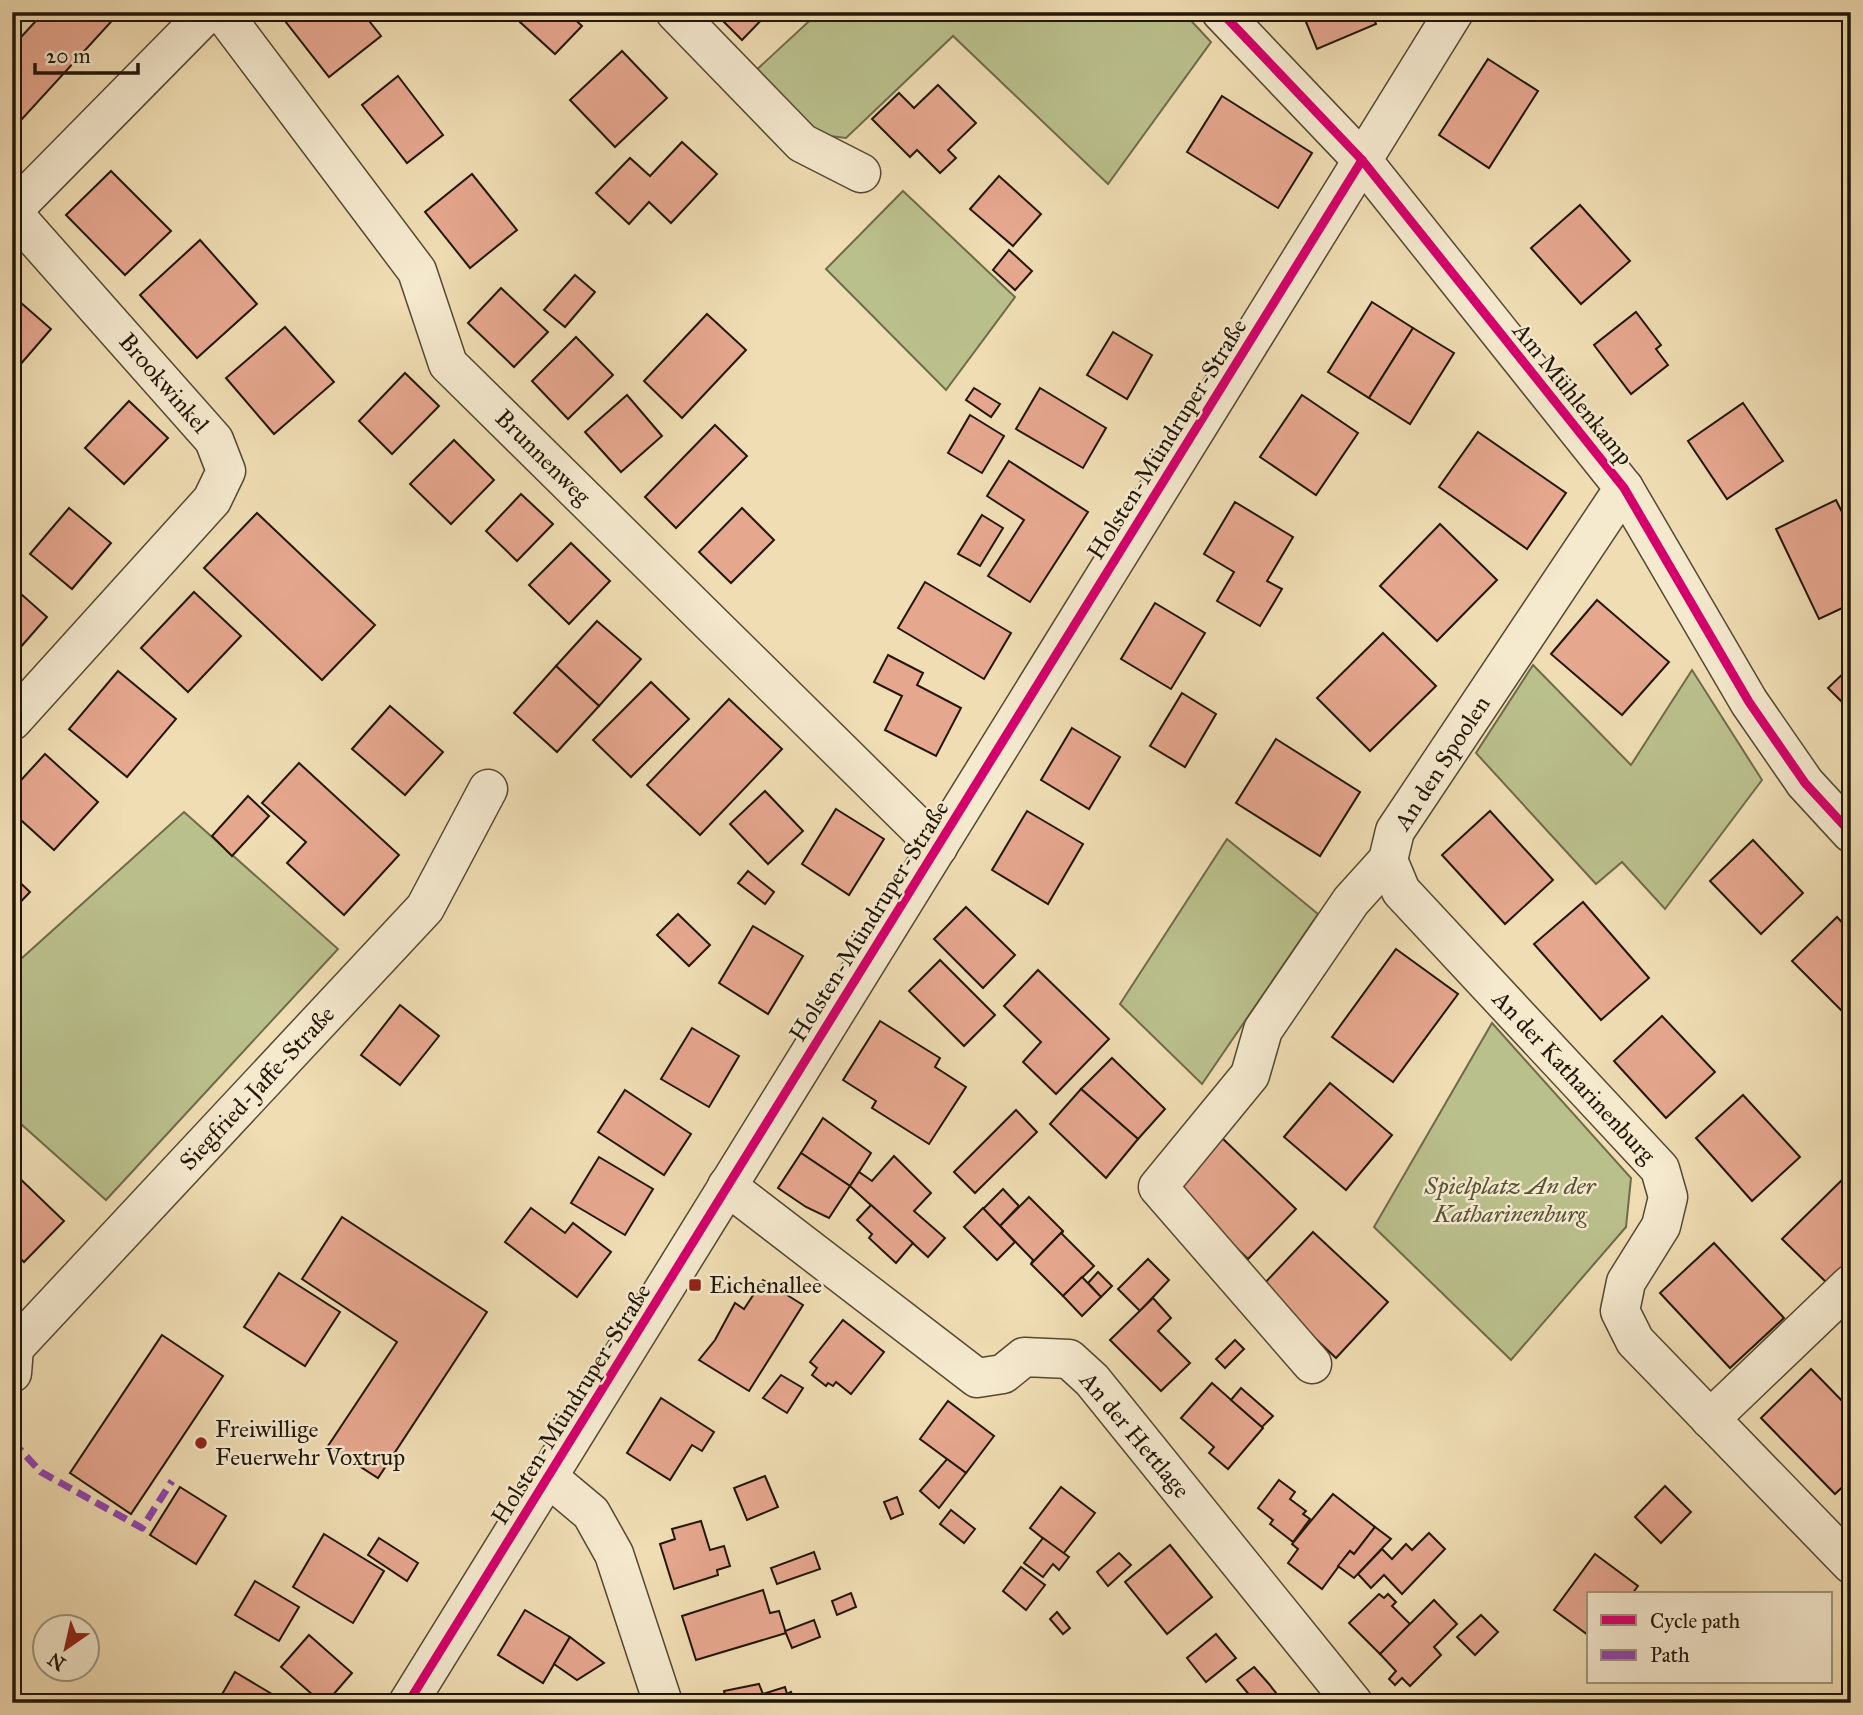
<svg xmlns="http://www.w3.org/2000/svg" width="1863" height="1715" viewBox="0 0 1863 1715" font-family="'IM FELL Great Primer',serif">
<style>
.green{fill:#bac08c;stroke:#6e6b4a;stroke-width:2}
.building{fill:#e6a78f;stroke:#211607;stroke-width:2}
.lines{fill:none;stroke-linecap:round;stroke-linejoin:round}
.minor-casing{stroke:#554832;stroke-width:41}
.minor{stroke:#f5e9ce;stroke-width:38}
.quiet{stroke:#8e44ad;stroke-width:7;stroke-dasharray:14 7;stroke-linecap:butt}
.cycleway-casing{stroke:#f5e9ce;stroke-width:13}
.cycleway{stroke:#d6006c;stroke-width:9}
.poi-dot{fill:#8f2418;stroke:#f5e9ce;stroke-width:2.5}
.labels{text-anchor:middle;stroke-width:5;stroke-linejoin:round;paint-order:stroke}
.street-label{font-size:24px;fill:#211607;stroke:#f5e9ce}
.park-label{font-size:24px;font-style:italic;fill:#575236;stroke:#f5e9ce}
.poi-label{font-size:24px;fill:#211607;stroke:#f5e9ce;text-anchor:start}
</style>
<rect width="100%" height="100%" fill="#f0ddb3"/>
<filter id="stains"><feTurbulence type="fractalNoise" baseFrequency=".00286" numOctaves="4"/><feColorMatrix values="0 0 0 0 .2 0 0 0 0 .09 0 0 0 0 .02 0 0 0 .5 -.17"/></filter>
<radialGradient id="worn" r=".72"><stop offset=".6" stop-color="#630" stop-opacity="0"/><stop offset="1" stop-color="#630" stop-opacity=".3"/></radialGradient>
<g class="green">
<polygon points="819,12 1183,12 1211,42 1108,184 953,36 846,138 814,134 752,74"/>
<polygon points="903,191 1015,297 946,390 826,269"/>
<polygon points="1533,665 1631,765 1692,670 1762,780 1665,909 1622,862 1596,884 1476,753"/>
<polygon points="184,812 338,949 106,1200 12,1116 12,967"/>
<polygon points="1227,839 1318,914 1202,1084 1120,1004"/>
<polygon points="1492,1023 1631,1178 1626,1227 1511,1360 1374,1227"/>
</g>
<g class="building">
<polygon points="44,12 120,12 12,130 12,47"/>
<polygon points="278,12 362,12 381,36 329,77"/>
<polygon points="509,12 567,12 582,26 555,54"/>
<polygon points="714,12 769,12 742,40"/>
<polygon points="1302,12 1371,12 1376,24 1317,49"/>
<polygon points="622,51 667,98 615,147 570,100"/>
<polygon points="1488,59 1538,91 1489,168 1439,135"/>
<polygon points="398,76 443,135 407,163 362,105"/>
<polygon points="938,85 976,123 948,150 956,158 940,173 917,150 910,157 872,119 899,93 914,108"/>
<polygon points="1222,96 1312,153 1278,208 1187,152"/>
<polygon points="682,142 717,174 671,223 649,202 629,224 596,193 630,158 650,176"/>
<polygon points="111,171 171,231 125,275 66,215"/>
<polygon points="472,174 517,230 470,268 425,212"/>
<polygon points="999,176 1041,214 1013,246 970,209"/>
<polygon points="1580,205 1630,261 1581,304 1531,248"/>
<polygon points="200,240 257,304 197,358 140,295"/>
<polygon points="1009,250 1032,271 1015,290 993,270"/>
<polygon points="575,275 595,292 565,327 544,310"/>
<polygon points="501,288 548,332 514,367 468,323"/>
<polygon points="12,295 51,329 19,366 12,360"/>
<polygon points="1372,302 1413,328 1369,398 1328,372"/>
<polygon points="1636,312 1661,345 1656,349 1668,365 1631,394 1594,345"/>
<polygon points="707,314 746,350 682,418 644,381"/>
<polygon points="285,327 334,382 274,434 226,378"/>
<polygon points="1413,328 1454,353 1410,424 1369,398"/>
<polygon points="1113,332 1152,355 1127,399 1087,375"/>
<polygon points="576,337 613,375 568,419 532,381"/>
<polygon points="405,373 439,406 392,454 359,421"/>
<polygon points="974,388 1000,404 991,417 966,400"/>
<polygon points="1040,388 1106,428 1083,468 1016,429"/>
<polygon points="627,395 662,436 621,472 585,432"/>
<polygon points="1302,395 1358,433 1316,495 1260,457"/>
<polygon points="129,401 168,438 124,484 85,448"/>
<polygon points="1743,403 1783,461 1727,499 1688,441"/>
<polygon points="970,415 1004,436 982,473 948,453"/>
<polygon points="715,425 747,456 676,528 645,497"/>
<polygon points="1478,432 1566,493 1527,549 1439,487"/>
<polygon points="454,440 494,480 451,524 410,484"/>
<polygon points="1009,461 1088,512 1030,602 988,576 1024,520 987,496"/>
<polygon points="521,494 553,524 517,561 486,531"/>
<polygon points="1836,500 1851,530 1851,604 1819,619 1776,529"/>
<polygon points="1235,502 1293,537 1267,581 1282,589 1260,626 1217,601 1234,572 1204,554"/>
<polygon points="69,508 111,543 72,589 30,554"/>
<polygon points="742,508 774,540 731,583 699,552"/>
<polygon points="257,513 375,625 322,680 204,568"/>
<polygon points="982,515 1003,528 980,566 958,554"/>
<polygon points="1440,524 1497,580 1437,641 1380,586"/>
<polygon points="571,543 610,581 569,624 529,585"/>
<polygon points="925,582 1011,633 984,679 898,628"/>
<polygon points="12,586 47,617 12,657"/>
<polygon points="194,592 241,636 188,692 141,648"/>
<polygon points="1597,600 1669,662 1622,715 1551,654"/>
<polygon points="1155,603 1205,633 1171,689 1121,659"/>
<polygon points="597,621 641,659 599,706 556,666"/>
<polygon points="1383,633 1436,686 1370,751 1317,698"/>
<polygon points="888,655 923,673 917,685 961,708 936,756 885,730 902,696 874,682"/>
<polygon points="556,666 599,706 557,752 514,713"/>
<polygon points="1851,666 1851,711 1828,688"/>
<polygon points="118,671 176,719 127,777 69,729"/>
<polygon points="651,682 689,719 631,777 593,740"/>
<polygon points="1182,693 1216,714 1185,767 1150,746"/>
<polygon points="729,699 782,749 700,835 647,785"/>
<polygon points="390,706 443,752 405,795 352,749"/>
<polygon points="1072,728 1120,757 1089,809 1041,780"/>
<polygon points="1276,739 1360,792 1320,856 1236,803"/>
<polygon points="45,754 98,802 54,850 12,812 12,790"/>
<polygon points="299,763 399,855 344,915 287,863 306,842 262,803"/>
<polygon points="765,791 803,831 768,864 730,824"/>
<polygon points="248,796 269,816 232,856 212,836"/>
<polygon points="836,809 884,839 849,895 802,864"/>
<polygon points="1027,811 1083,844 1048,904 992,870"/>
<polygon points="1490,811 1553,880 1505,924 1442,855"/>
<polygon points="1753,840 1803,893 1761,934 1710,881"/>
<polygon points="748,871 774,892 765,904 738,883"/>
<polygon points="12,875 30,892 12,911"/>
<polygon points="1583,902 1649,978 1601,1020 1534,944"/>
<polygon points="966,907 1015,955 983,988 934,939"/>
<polygon points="678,914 710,945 689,966 657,935"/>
<polygon points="1837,917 1851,932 1851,1006 1844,1013 1792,961"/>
<polygon points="753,926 803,956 768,1014 719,983"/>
<polygon points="1396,949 1458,994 1393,1082 1332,1037"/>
<polygon points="940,960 995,1015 964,1046 909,991"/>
<polygon points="1038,970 1109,1039 1056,1094 1023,1062 1041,1042 1004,1006"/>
<polygon points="400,1005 439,1036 400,1085 361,1055"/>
<polygon points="1662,1016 1715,1072 1666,1118 1614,1061"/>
<polygon points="880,1021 940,1058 935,1067 966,1087 929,1144 872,1108 876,1101 843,1080"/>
<polygon points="692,1028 739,1056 709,1107 661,1079"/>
<polygon points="1112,1058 1165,1109 1138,1139 1081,1089"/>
<polygon points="1330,1083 1392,1135 1346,1190 1284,1137"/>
<polygon points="1081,1089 1138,1139 1106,1178 1050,1124"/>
<polygon points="625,1090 691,1134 664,1175 598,1132"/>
<polygon points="1743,1095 1800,1157 1752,1201 1696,1138"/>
<polygon points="1016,1110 1037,1132 975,1193 954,1172"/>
<polygon points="823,1118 871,1153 850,1186 801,1153"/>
<polygon points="1220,1136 1296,1209 1248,1259 1172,1187"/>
<polygon points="801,1153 850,1186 829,1218 806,1207 778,1188"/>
<polygon points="894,1156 931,1193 914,1211 945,1238 928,1257 850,1186 859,1172 872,1181"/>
<polygon points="599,1157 653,1189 625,1235 571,1203"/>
<polygon points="12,1171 64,1221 24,1262 12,1251"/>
<polygon points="1844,1178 1851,1185 1851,1263 1829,1285 1782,1239"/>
<polygon points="1003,1189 1019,1206 1000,1226 983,1209"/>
<polygon points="1029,1197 1063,1231 1031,1264 1033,1260 1000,1226"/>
<polygon points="871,1205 913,1243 896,1263 869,1238 872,1234 857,1220"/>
<polygon points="531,1208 565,1233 573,1223 611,1252 577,1297 505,1242"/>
<polygon points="983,1208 1015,1242 997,1260 964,1227"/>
<polygon points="342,1217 487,1312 378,1478 328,1446 397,1342 302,1279"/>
<polygon points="1063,1231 1062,1234 1094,1266 1063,1296 1031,1264"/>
<polygon points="1313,1232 1388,1302 1336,1358 1261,1287"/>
<polygon points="1714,1243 1784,1318 1730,1368 1660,1293"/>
<polygon points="1148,1259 1169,1280 1140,1311 1118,1289"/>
<polygon points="1098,1272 1112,1286 1101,1297 1088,1283"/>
<polygon points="279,1273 340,1312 305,1366 244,1327"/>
<polygon points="1082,1277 1101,1297 1082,1316 1063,1296"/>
<polygon points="763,1280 803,1305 749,1391 699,1360 715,1340 735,1303 744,1309"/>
<polygon points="1153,1298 1171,1318 1158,1331 1190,1363 1161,1391 1110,1340"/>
<polygon points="843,1320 884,1352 851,1394 836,1382 833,1386 828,1383 826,1386 812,1375 817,1368 810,1362"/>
<polygon points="162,1335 223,1376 131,1514 70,1473"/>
<polygon points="1235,1340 1244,1349 1225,1368 1216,1359"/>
<polygon points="1811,1369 1851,1410 1851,1479 1835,1494 1761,1418"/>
<polygon points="781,1375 803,1388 787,1413 763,1398"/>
<polygon points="1212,1383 1263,1428 1228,1469 1209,1453 1214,1447 1181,1418"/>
<polygon points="1241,1388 1273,1416 1262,1427 1231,1400"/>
<polygon points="661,1398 714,1432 702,1451 692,1445 670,1480 627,1453"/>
<polygon points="948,1401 994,1436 966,1473 920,1439"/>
<polygon points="947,1459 966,1473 939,1508 920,1491"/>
<polygon points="765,1476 778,1507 747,1520 734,1488"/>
<polygon points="1279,1480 1295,1492 1290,1499 1306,1511 1303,1514 1310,1519 1293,1542 1270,1524 1273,1520 1258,1508"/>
<polygon points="1665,1486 1691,1512 1661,1543 1635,1517"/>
<polygon points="180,1487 226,1516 196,1564 150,1535"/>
<polygon points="1061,1487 1095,1513 1063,1554 1030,1528"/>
<polygon points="1333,1494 1375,1527 1354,1554 1350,1551 1322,1589 1288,1563 1298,1549 1292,1544"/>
<polygon points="897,1497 903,1514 891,1519 884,1502"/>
<polygon points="951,1510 975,1529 964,1543 940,1524"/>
<polygon points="701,1521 710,1550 724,1546 730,1566 717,1570 718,1575 674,1589 660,1544 675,1539 672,1529"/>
<polygon points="1375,1527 1391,1539 1354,1578 1338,1566 1350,1551 1354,1554"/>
<polygon points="1429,1533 1445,1549 1402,1594 1384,1575 1371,1588 1358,1574 1382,1549 1392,1559 1406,1544 1412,1550"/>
<polygon points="324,1534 384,1571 353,1623 293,1587"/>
<polygon points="379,1538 418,1563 407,1581 368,1555"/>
<polygon points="1043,1538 1069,1557 1059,1570 1053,1564 1043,1577 1024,1563"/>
<polygon points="1170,1545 1212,1597 1167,1634 1125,1582"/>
<polygon points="814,1552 820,1569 777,1584 771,1568"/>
<polygon points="1119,1553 1131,1565 1108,1586 1097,1572"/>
<polygon points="1595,1554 1638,1586 1632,1594 1588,1594 1588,1635 1554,1610"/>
<polygon points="1021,1567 1045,1585 1026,1610 1003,1591"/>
<polygon points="255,1581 299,1607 279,1641 235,1615"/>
<polygon points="763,1590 770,1613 779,1611 786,1633 696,1660 682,1616"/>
<polygon points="851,1593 856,1607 837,1615 832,1601"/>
<polygon points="1379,1594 1384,1598 1388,1594 1396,1602 1392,1606 1410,1624 1380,1654 1349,1623"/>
<polygon points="1434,1600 1457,1624 1434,1647 1441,1655 1410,1686 1402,1678 1395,1685 1389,1679 1396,1671 1380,1654"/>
<polygon points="525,1610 570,1637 543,1683 498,1655"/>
<polygon points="1057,1612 1070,1628 1063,1634 1050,1619"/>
<polygon points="1481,1615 1498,1632 1475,1655 1457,1637"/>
<polygon points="814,1620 820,1637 792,1648 785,1631"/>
<polygon points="1216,1634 1236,1658 1206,1682 1187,1658"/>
<polygon points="309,1635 352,1673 326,1703 322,1703 281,1667"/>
<polygon points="570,1637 604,1663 577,1680 554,1664"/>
<polygon points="1254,1667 1269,1684 1284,1703 1245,1703 1251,1697 1237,1680"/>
<polygon points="235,1672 277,1697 273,1703 217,1703"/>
<polygon points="759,1684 763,1694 785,1687 787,1694 791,1692 795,1703 709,1703 708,1700 725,1695 724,1691"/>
</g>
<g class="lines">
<defs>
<g id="minor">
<polyline points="222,12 417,271 448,364 938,847"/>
<polyline points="675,12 802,143 861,173"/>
<polyline points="1221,12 1362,160 1624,488 1749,702 1805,783 1851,833"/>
<polyline points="12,211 208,12"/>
<polyline points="12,212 214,440 226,471 212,500 12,721"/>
<polyline points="1388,860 1401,891 1660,1169 1668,1197 1661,1226 1626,1282 1620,1311 1635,1341 1851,1564"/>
<polyline points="727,1186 977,1378 1003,1374 1024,1357 1069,1359 1092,1380 1353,1703"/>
<polyline points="1312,1364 1158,1187 1250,1075 1263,1030 1351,901 1388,860 1395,831 1624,488"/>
<polyline points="12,1373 14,1348 425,908 488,789"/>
<polyline points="1710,1419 1851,1284"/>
<polyline points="548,1477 591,1513 614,1554 663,1703"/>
<polyline points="408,1703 1454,12"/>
</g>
</defs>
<use href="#minor" class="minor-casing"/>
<use href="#minor" class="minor"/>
<polyline class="quiet" points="12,1441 41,1472 142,1528 172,1481"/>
<defs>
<g id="cycleway">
<polyline points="1221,12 1362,160 1624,488 1749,702 1805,783 1851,833"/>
<polyline points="408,1703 1362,160"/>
</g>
</defs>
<use href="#cycleway" class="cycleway-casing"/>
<use href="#cycleway" class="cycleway"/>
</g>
<g class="poi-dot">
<rect x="688" y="1278" width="14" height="14" rx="3.5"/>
<circle cx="201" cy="1443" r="7"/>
</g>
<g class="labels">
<g class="street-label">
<text transform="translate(164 383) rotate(49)" y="8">Brookwinkel</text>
<text transform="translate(1573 394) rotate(51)" y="8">Am Mühlenkamp</text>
<text transform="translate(1167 439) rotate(-58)" y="8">Holsten-Mündruper-Straße</text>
<text transform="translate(543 457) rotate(45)" y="8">Brunnenweg</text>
<text transform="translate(1442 763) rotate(-57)" y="8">An den Spoolen</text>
<text transform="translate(869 921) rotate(-58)" y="8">Holsten-Mündruper-Straße</text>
<text transform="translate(1574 1077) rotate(47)" y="8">An der Katharinenburg</text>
<text transform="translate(257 1088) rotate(-47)" y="8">Siegfried-Jaffe-Straße</text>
<text transform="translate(571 1404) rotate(-58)" y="8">Holsten-Mündruper-Straße</text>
<text transform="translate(1135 1435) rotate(50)" y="8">An der Hettlage</text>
</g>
<g class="park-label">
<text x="1510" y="1194">Spielplatz An der<tspan x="1510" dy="28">Katharinenburg</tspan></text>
</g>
<g class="poi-label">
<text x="709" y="1293">Eichenallee</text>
<text x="215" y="1437">Freiwillige<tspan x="215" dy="28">Feuerwehr Voxtrup</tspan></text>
</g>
</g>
<rect width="1863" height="1715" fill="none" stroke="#f0ddb3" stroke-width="42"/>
<rect x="14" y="14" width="1835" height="1687" fill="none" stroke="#211607" stroke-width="3.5"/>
<rect x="21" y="21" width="1821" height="1673" fill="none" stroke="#211607" stroke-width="2"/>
<rect x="1587" y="1592" width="245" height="91" fill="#f5e9ce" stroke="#a0957e" stroke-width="2"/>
<rect x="1601" y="1615" width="35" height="10" fill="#d6006c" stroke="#a0957e" stroke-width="2"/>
<text x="1650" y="1628" font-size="21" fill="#211607">Cycle path</text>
<rect x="1601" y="1650" width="35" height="10" fill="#8e44ad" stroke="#a0957e" stroke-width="2"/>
<text x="1650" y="1662" font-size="21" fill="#211607">Path</text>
<g transform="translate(66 1648) rotate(214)"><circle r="33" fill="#f5e9ce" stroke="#a0957e" stroke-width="2"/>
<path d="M0-5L12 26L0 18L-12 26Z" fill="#8f2418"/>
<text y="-10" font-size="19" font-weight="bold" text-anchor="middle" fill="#211607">N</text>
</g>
<path d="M35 63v10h103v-10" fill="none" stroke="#211607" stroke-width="3.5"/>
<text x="46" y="63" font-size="21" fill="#211607" stroke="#f5e9ce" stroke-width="5" paint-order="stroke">20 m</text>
<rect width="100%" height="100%" filter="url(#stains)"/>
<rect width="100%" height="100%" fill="url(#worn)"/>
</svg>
